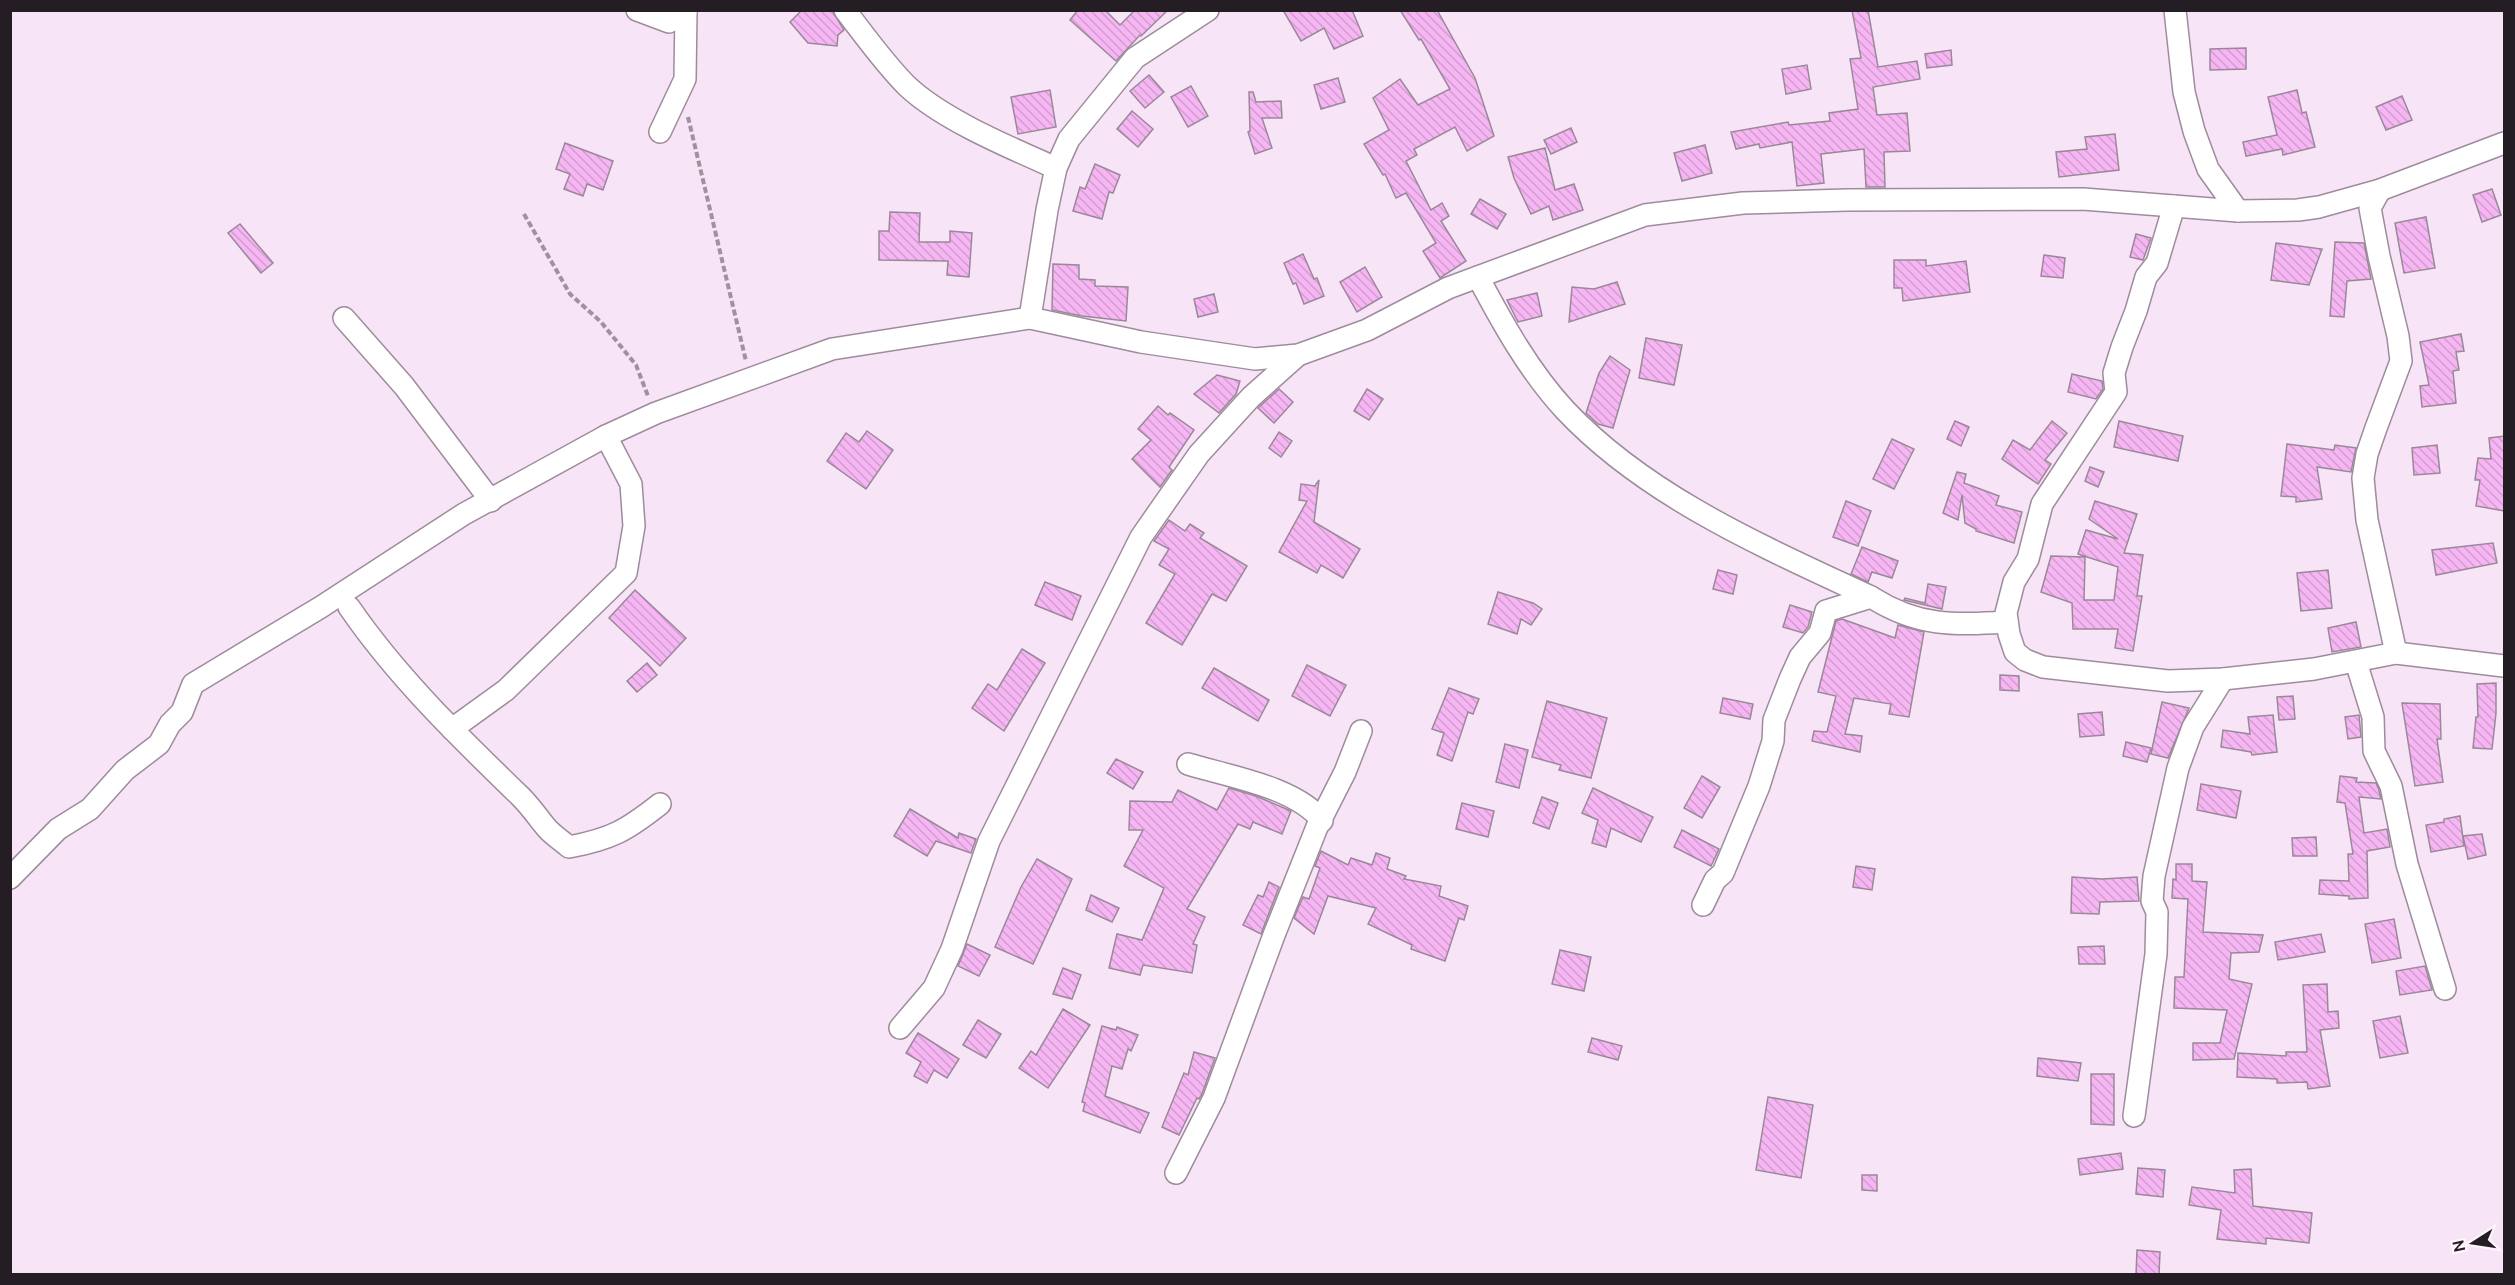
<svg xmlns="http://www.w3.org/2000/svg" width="2515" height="1285" viewBox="0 0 2515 1285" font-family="Ubuntu,sans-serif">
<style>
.building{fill:url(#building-back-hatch);stroke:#9a8899;stroke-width:1.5}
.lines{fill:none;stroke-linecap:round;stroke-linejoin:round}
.minor-casing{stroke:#9e8c9d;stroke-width:24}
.path{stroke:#a0919f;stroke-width:4;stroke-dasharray:6 3;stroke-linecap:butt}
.minor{stroke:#fff;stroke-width:21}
</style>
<defs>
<pattern id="building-back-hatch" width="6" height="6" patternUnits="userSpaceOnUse" patternTransform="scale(1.5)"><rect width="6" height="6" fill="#f6b6f3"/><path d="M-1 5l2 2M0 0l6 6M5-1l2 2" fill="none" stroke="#d39cd0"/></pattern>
</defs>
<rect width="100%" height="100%" fill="#f8e4f7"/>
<g class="building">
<polygon points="802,10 832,10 844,30 838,35 837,46 808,43 790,22"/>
<polygon points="1078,10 1105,10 1120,25 1135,10 1168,10 1141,36 1140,35 1116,61 1070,20"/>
<polygon points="1283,10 1352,10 1363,36 1334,49 1324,28 1301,41"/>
<polygon points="1400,10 1437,10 1475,78 1494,136 1467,151 1455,127 1414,149 1417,155 1406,161 1431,210 1442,203 1449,216 1441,221 1466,261 1440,278 1423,251 1436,243 1406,193 1396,198 1385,174 1383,175 1364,144 1389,130 1373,98 1400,79 1418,105 1450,89 1421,39 1419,40"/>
<polygon points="1852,10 1868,10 1878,67 1917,61 1920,79 1873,87 1877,115 1907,113 1910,151 1884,152 1885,187 1866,187 1864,149 1821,154 1824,183 1797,186 1792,142 1760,148 1759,144 1736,149 1731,132 1788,122 1789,125 1830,121 1829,113 1858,109 1850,59 1861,58"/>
<polygon points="2246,48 2246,69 2210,70 2210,49"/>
<polygon points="1951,50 1952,65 1927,68 1925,54"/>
<polygon points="1807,65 1811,89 1786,94 1782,69"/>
<polygon points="1149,75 1164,92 1145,108 1130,91"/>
<polygon points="1338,78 1345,102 1321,109 1314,85"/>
<polygon points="1191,86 1208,116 1188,127 1171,97"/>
<polygon points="1050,90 1056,127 1018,134 1011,97"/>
<polygon points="2297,90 2302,113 2306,112 2315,147 2283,155 2282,149 2246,156 2243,142 2277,135 2268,97"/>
<polygon points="1249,92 1253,92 1256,102 1281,101 1282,118 1262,118 1272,148 1255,154 1248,132 1250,131"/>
<polygon points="2402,96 2412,120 2386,130 2376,107"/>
<polygon points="1132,111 1153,129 1138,147 1117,129"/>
<polygon points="1571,128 1577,142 1551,154 1544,140"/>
<polygon points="2115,134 2119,170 2059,177 2056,152 2087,149 2085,137"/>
<polygon points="565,143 613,161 603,190 587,184 583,196 564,189 570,174 556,169"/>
<polygon points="1705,145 1712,173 1682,181 1674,153"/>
<polygon points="1545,148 1555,190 1574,184 1583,210 1553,220 1549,206 1531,214 1514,178 1508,157"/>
<polygon points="1095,164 1120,175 1113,193 1109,192 1102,219 1073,211 1080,187 1085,189"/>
<polygon points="2492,189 2501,215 2482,222 2473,195"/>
<polygon points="1480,199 1506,214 1497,229 1471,214"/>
<polygon points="890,212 920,213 919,242 950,242 950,231 972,233 969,277 947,275 948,261 879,260 879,231 889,231"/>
<polygon points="2426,217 2435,268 2404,273 2395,223"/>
<polygon points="240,224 273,263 261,273 228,233"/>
<polygon points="2136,234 2151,238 2143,260 2130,257"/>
<polygon points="2335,242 2364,243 2371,279 2347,281 2344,317 2330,316"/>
<polygon points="2276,243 2322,249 2309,285 2271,280"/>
<polygon points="1303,254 1314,279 1317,278 1324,296 1304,304 1296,283 1293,284 1284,263"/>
<polygon points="2044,255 2065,258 2063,278 2041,276"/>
<polygon points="1894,260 1926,260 1926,266 1966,261 1970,292 1903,301 1902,288 1894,288"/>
<polygon points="1053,264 1079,265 1079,279 1095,280 1095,286 1128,287 1126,321 1082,316 1052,310"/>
<polygon points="1365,267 1382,297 1357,312 1340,282"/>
<polygon points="1617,282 1625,304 1569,322 1572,287 1594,289"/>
<polygon points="1537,293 1542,316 1518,322 1507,300"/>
<polygon points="1214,294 1218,312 1198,317 1194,299"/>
<polygon points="2461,334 2464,351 2456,352 2459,370 2453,371 2456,403 2422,407 2420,386 2429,385 2420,342"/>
<polygon points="1646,338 1682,345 1674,385 1639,378"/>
<polygon points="1610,356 1630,370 1613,428 1598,424 1586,413 1599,373"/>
<polygon points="2072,374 2102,381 2103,389 2096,399 2068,392"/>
<polygon points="1217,375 1240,381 1236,394 1219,413 1194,394"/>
<polygon points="1279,389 1293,402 1274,423 1258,408"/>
<polygon points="1367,389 1383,399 1369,420 1354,411"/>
<polygon points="1158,406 1168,415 1170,413 1194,430 1169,467 1172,470 1160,487 1132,459 1151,440 1138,429"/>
<polygon points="1955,421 1969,427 1961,446 1947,439"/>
<polygon points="2052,421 2067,433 2045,460 2051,464 2038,484 2002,459 2013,440 2030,450"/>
<polygon points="2119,421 2183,436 2178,461 2114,447"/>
<polygon points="867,431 893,450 866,489 827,461 846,433 859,442"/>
<polygon points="1279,432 1292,441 1281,457 1269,448"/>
<polygon points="2505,436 2505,511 2476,506 2480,480 2475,480 2478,458 2491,459 2489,438"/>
<polygon points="1892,439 1914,449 1894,489 1873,479"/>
<polygon points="2287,444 2334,450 2335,445 2356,448 2351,472 2317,467 2322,499 2296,502 2296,497 2281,496"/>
<polygon points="2437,445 2440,473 2414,475 2412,448"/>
<polygon points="2090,467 2104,472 2098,487 2085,481"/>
<polygon points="1957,472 1966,474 1964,483 1999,496 1996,505 2022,512 2014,543 1976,531 1976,529 1965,523 1962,495 1958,520 1943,513"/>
<polygon points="1319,480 1314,522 1360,549 1343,578 1321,565 1317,573 1279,552 1307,501 1299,500 1301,484 1315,486"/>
<polygon points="1846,501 1871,511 1858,546 1833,537"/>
<polygon points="2095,501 2137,514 2124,553 2143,555 2137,596 2142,596 2133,651 2115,648 2118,629 2073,629 2072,603 2041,592 2051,556 2085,557 2084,600 2114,600 2118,567 2078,554 2086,530 2118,539 2089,519"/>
<polygon points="1169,520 1185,531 1190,524 1204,533 1200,538 1247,566 1226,601 1212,594 1182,645 1146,623 1175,574 1159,565 1169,549 1154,541"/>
<polygon points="2493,543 2497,563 2436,575 2432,550"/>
<polygon points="1862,547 1898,561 1892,578 1872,572 1868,582 1851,574"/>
<polygon points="1718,570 1737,575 1733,594 1713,589"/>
<polygon points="2328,570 2332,608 2301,611 2297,573"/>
<polygon points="1045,582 1081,596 1072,620 1035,605"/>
<polygon points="1928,584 1946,587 1942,609 1904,600 1905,598 1925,603"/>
<polygon points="635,590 686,638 660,666 609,618"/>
<polygon points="1498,592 1533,603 1542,609 1531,625 1521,619 1517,634 1488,624"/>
<polygon points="1790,605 1812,612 1808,627 1803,633 1783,627"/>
<polygon points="1842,619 1895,638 1898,625 1924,632 1909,717 1889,714 1891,704 1854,698 1845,734 1862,736 1860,752 1812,741 1814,731 1827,732 1836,696 1818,692 1836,621"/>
<polygon points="2356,622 2361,647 2332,652 2328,628"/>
<polygon points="1022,649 1045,663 1004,731 972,708 988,684 997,690"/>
<polygon points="647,663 657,675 637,692 627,681"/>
<polygon points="1307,665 1346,685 1330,716 1292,696"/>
<polygon points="1214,668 1269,700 1258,721 1202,688"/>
<polygon points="2000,675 2019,676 2019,691 2000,690"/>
<polygon points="2496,683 2496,713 2492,749 2473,748 2476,717 2478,717 2477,684"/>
<polygon points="1449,688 1479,699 1473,714 1468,712 1452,761 1437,755 1444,733 1432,729"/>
<polygon points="2293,696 2295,719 2279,720 2277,697"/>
<polygon points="1723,698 1753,704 1750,719 1720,713"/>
<polygon points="1547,701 1607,718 1591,778 1559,770 1561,765 1532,757"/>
<polygon points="2162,702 2189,708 2168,758 2151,754"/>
<polygon points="2402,703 2440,704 2441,739 2437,739 2443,782 2415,786"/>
<polygon points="2102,712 2104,735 2080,737 2078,714"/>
<polygon points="2273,715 2277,752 2252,755 2251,752 2221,747 2223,730 2250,734 2248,717"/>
<polygon points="2359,715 2361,737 2348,739 2345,717"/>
<polygon points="2126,742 2151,748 2147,762 2123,756"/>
<polygon points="1505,744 1528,750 1519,788 1496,782"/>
<polygon points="1116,759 1143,772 1133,789 1107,773"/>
<polygon points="1702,776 1720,787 1702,818 1684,808"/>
<polygon points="2340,776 2357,778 2356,782 2376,783 2379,790 2381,799 2359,797 2364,833 2387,829 2390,847 2367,851 2368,898 2349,899 2349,896 2319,894 2320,880 2349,881 2348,854 2353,854 2345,803 2337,802"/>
<polygon points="2201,784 2241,791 2236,818 2197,810"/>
<polygon points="1229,788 1256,796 1291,811 1282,834 1253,822 1250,829 1238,824 1187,909 1205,917 1193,944 1197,945 1192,973 1143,965 1140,975 1109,968 1117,934 1142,940 1164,888 1124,866 1143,830 1129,830 1130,801 1172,802 1178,790 1217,810"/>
<polygon points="1593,788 1653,817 1641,842 1611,828 1606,847 1592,843 1598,820 1582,813"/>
<polygon points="1542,797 1558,803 1549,829 1533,823"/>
<polygon points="1462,803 1494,811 1488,837 1456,829"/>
<polygon points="910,809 958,838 959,833 976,839 971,853 936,841 927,856 894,836"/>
<polygon points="2460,816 2464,846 2431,852 2426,825 2444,822 2444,819"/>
<polygon points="1682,830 1719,849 1711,866 1674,847"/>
<polygon points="2482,834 2486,855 2468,859 2463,836"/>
<polygon points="2316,837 2317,856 2293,856 2292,838"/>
<polygon points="1321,851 1348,865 1351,858 1372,865 1376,853 1390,858 1387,869 1406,876 1404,879 1441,886 1439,896 1468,906 1464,920 1459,918 1445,961 1411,949 1412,945 1368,924 1376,908 1328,896 1314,934 1294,918 1303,897 1309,899 1320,868 1315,866"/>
<polygon points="1037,859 1072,879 1033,964 995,947 1021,887"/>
<polygon points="2176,864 2192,864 2192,881 2207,882 2203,932 2263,935 2259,952 2231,953 2229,979 2252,984 2234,1059 2193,1060 2193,1043 2220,1043 2227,1010 2174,1008 2175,977 2184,977 2188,899 2172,898 2173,879 2176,880"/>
<polygon points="1856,866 1875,869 1872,890 1853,887"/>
<polygon points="2072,877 2102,879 2137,877 2139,901 2100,902 2099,914 2071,913"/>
<polygon points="1269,882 1279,887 1261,934 1243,925 1258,895 1263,897"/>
<polygon points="1091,895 1119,908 1112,922 1086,910"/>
<polygon points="2394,919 2401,958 2372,963 2365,924"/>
<polygon points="2321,934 2325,952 2278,960 2275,942"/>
<polygon points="967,944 990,955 979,976 958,966"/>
<polygon points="2104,946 2105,964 2079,964 2078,947"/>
<polygon points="1560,950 1591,957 1584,991 1552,984"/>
<polygon points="2425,966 2432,990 2400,995 2396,971"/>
<polygon points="1063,968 1081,975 1072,999 1053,994"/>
<polygon points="2327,984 2328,1012 2338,1011 2339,1028 2320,1030 2330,1086 2308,1089 2307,1082 2277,1083 2277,1079 2237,1077 2238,1053 2286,1056 2286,1052 2307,1052 2303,985"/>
<polygon points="1063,1009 1090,1025 1048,1088 1019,1068 1031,1051 1036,1055"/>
<polygon points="2400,1016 2408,1053 2380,1058 2373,1021"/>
<polygon points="978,1020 1001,1034 986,1058 963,1045"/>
<polygon points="1102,1026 1116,1030 1117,1027 1138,1035 1131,1051 1128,1049 1122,1069 1112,1066 1105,1096 1149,1113 1140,1133 1083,1111 1085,1103 1082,1102"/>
<polygon points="918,1033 959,1059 947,1078 934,1070 927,1083 914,1076 921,1062 906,1053"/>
<polygon points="1592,1038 1622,1046 1618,1060 1588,1052"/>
<polygon points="1194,1052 1215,1058 1202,1094 1199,1099 1197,1098 1179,1135 1162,1127 1184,1073 1188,1075"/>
<polygon points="2038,1058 2081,1063 2078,1081 2037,1076"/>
<polygon points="2091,1074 2114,1074 2114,1125 2091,1124"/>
<polygon points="1768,1097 1813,1105 1801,1178 1756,1170"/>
<polygon points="2121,1153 2123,1169 2080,1175 2078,1159"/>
<polygon points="2138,1168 2165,1170 2163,1197 2136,1194"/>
<polygon points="2251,1169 2253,1206 2312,1213 2309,1243 2266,1238 2266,1244 2217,1239 2221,1210 2189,1205 2192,1187 2235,1193 2234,1170"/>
<polygon points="1862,1175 1877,1175 1877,1191 1862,1190"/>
<polygon points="2137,1250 2160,1252 2159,1275 2136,1275"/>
</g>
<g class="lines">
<defs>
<g id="minor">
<polyline points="637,10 669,22 686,12"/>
<path d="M845,10C865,36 884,63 907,86C943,120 1011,148 1056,168"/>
<polyline points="2175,10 2184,92 2194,131 2208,169 2238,211"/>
<polyline points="660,132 685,79 686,10"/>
<polyline points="2380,190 2370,208 2379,256 2398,336 2401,361 2376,428 2367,454 2363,478 2367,520 2396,653"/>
<polyline points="2174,206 2157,263 2146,277 2136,311 2122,347 2114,373 2116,392 2042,504 2028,559 2014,582 2006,613 2009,634 2015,652 2025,660 2043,667 2168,681 2223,679 2314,669 2396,653 2504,666"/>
<path d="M1478,277C1503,324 1529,371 1565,410C1647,497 1764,547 1871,597C1918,627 1954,625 2007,622"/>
<polyline points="344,318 404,386 491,501"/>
<polyline points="1030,318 1047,210 1056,168 1069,139 1135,58 1208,10"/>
<path d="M349,607C397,677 460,738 521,797C530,806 537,816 545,826C551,834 561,840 569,847C612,839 627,830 660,804"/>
<polyline points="2356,662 2373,717 2374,751 2391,786 2407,864 2445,989"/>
<polyline points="452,729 506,690 626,573 634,526 631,484 606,436"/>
<path d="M1188,764C1227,776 1297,787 1322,821"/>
<polyline points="10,878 58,829 90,809 125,770 159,744 170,724 182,712 193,684 321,607 464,514 606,436 656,413 832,349 1030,318 1141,342 1255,359 1298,355 1367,330 1448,288 1645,215 1743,203 1847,200 2083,199 2238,211 2298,210 2319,207 2380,190 2504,143"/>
<polyline points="1703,905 1715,880 1723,873 1759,786 1773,741 1774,720 1790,679 1800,657 1820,633 1826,611 1871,597"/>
<polyline points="900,1028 934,988 952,949 989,841 1141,537 1199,454 1251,397 1298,355"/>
<polyline points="2134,1116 2156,954 2157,912 2152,901 2154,876 2178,768 2193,727 2223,679"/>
<polyline points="1176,1173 1214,1098 1274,935 1317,827 1345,772 1361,731"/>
</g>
</defs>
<use href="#minor" class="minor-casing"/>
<g class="path">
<polyline points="688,117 746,361"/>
<polyline points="524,214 570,294 601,322 636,365 648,396"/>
</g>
<use href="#minor" class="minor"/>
</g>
<rect width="2515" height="1285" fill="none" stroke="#251d24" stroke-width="24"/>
<g transform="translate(2473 1243) rotate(258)" stroke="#fef5fd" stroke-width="4.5" paint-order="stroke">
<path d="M0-4.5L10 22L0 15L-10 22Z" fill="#251d24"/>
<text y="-9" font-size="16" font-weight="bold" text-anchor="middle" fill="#251d24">N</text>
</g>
</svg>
